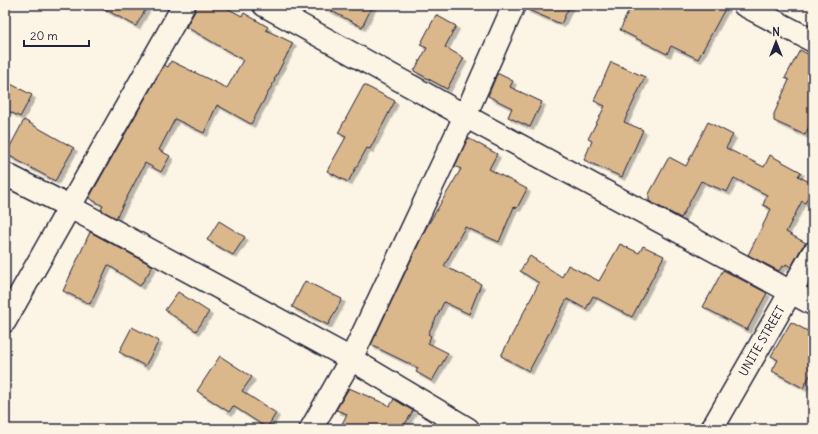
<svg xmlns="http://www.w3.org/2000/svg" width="818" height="434" viewBox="0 0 818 434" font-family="Delius,sans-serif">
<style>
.building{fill:#dbb78c;stroke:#22223b;filter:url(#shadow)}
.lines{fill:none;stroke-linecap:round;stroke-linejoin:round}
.street-casing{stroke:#22223b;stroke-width:25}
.secondary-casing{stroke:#22223b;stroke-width:25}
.street{stroke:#fcf5e5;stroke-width:22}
.secondary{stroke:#fcf5e5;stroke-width:22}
.labels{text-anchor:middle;stroke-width:3;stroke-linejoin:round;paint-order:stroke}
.street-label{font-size:12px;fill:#22223b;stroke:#fcf5e5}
</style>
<defs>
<filter id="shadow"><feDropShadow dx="3.5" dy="3.5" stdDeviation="0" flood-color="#0004"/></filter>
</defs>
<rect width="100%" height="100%" fill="#fcf5e5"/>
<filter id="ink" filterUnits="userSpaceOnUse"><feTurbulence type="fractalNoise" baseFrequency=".025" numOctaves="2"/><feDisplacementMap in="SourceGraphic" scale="8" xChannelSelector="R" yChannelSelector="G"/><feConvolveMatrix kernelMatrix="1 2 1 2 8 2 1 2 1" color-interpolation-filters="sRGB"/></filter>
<g filter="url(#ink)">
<g class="building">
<polygon points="97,5 148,5 136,26"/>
<polygon points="196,5 221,5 242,16 244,13 268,27 266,30 293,43 274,80 275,80 251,124 217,105 204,133 175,119 159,150 170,156 161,172 145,163 116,218 101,210 103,206 89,198 164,65 168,67 171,61 227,88 243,60 197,33 186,27 195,11"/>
<polygon points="320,5 373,5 362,27"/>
<polygon points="526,5 570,5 561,24 526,9"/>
<polygon points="632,5 727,5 698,59 671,46 667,54 620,30 624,22 623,22"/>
<polygon points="436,15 456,26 445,47 464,58 447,89 414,71 427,48 420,45"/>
<polygon points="800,50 813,57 813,118 805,135 774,121 774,114 789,80 785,78"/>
<polygon points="611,62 645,77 624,122 643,130 622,177 584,160 592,141 588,139 605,106 594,101"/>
<polygon points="497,74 499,74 513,81 510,87 542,102 530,127 508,117 512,108 488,96"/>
<polygon points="5,81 32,95 20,117 5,109"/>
<polygon points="364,85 395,101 370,149 367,148 348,182 327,171 346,137 338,133"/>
<polygon points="24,120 74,148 55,181 6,154"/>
<polygon points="708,122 733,135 726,148 764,167 770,155 801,172 798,176 813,184 813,188 805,203 802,201 786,232 806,243 802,247 791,267 786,264 784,267 782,266 779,271 748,255 771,209 763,205 767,195 734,178 727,192 701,181 681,218 649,201 649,194 669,157 686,166"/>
<polygon points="468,138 497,154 489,169 527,189 517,208 514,207 499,242 465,227 444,266 481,284 469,314 444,302 428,334 431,336 428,343 448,353 432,381 416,372 418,368 371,345 426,228 461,169 455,166"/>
<polygon points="219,221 245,237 233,255 207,240"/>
<polygon points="90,232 153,266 140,286 108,265 90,304 63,291"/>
<polygon points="620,244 639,253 643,246 664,256 632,317 593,296 586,309 567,299 529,371 501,356 539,283 520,271 530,256 562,277 568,265 599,281"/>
<polygon points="723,270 767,293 747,330 703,307"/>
<polygon points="305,281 342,299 328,325 292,307"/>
<polygon points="178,292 209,312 196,331 165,310"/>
<polygon points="791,322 813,334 813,370 803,388 772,371 778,360 771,356"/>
<polygon points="132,327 159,341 145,366 119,352"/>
<polygon points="220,356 252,377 242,391 276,413 267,428 233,406 229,412 197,391"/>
<polygon points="349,388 390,406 394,399 413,411 402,429 352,429 342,424 347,414 336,410"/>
</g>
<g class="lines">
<defs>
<g id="street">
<polyline points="264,5 465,116 791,292 813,304"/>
<polyline points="5,174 70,207 351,359 468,429"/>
<polyline points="5,321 184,5"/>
<polyline points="311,429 351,359 465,116 514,5"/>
<polyline points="712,429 813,253"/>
</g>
<polyline id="secondary" points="744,5 813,41"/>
</defs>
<use href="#street" class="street-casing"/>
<use href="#secondary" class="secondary-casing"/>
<use href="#street" class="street"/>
<use href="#secondary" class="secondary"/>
</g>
</g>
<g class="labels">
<g class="street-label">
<text transform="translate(762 341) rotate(-60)" y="4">UNITE STREET</text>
</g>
</g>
<rect width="818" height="434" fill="none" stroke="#fcf5e5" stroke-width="20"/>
<rect x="10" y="10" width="798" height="414" fill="none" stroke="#22223b" stroke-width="1.5" filter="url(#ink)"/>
<g transform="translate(776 42)" stroke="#fcf5e5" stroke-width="3" paint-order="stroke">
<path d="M0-3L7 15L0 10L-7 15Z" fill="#22223b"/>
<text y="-6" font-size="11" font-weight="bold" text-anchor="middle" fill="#22223b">N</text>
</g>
<path d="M24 40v6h65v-6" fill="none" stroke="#22223b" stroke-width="2"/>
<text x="30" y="40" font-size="12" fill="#22223b" stroke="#fcf5e5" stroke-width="3" paint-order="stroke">20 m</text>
</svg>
